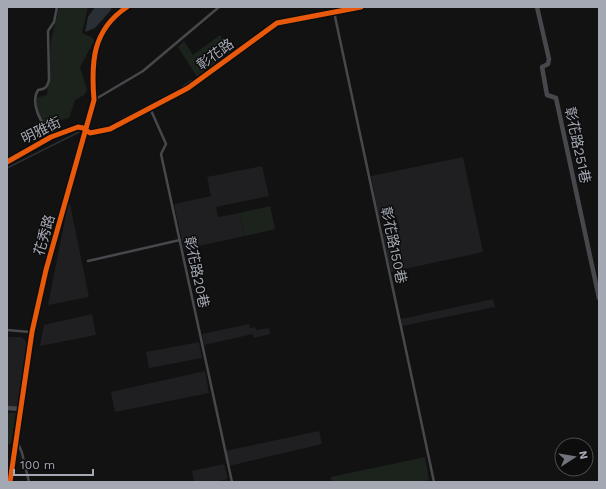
<svg xmlns="http://www.w3.org/2000/svg" width="606" height="489" viewBox="0 0 606 489" font-family="'Work Sans','Noto Sans TC',sans-serif">
<style>
.built{fill:#1f1f21}
.green{fill:#1c231d}
.water{fill:#292f35}
.lines{fill:none;stroke-linecap:round;stroke-linejoin:round}
.stream{stroke:#292f35;stroke-width:1.5}
.lane{stroke:#47484b;stroke-width:2.5}
.street{stroke:#47484b;stroke-width:4.5}
.secondary{stroke:#4b4c4f;stroke-width:7}
.cycleway-casing{stroke:#0d0d0e;stroke-width:8}
.cycleway{stroke:#e8590c;stroke-width:5}
.labels{text-anchor:middle;stroke-width:3;stroke-linejoin:round;paint-order:stroke}
.street-label{font-size:14px;fill:#a4a8b3;stroke:#0d0d0e}
</style>
<rect width="100%" height="100%" fill="#121213"/>
<g class="built">
<polygon points="463,157 483,252 391,272 383,234 400,230 396,215 379,218 371,176"/>
<polygon points="262,166 269,196 216,207 218,217 240,213 245,236 184,249 174,204 211,196 207,177"/>
<polygon points="68,204 70,204 89,297 48,305"/>
<polygon points="493,299 495,307 402,326 401,319"/>
<polygon points="92,314 96,335 40,346 44,325"/>
<polygon points="249,324 250,328 255,327 256,330 269,328 270,334 254,338 253,334 204,345 202,334"/>
<polygon points="7,337 21,337 27,342 19,406 7,408"/>
<polygon points="199,342 202,358 149,368 146,352"/>
<polygon points="205,371 209,393 115,412 111,392"/>
<polygon points="319,431 322,444 229,466 225,451"/>
<polygon points="224,464 228,479 215,482 194,482 192,471"/>
</g>
<g class="green">
<polygon points="59,7 88,7 82,33 93,38 94,41 80,67 87,90 84,95 75,100 69,118 43,124 37,116 36,98 47,95 51,41"/>
<polygon points="220,35 231,51 197,77 178,47 184,41 193,55"/>
<polygon points="270,206 275,229 245,236 240,213"/>
<polygon points="7,413 16,413 11,444 7,444"/>
<polygon points="425,457 429,480 420,482 332,482 331,477"/>
</g>
<polygon class="water" points="95,7 111,7 111,10 95,28 85,32 88,17"/>
<g class="lines">
<g class="stream">
<polyline points="182,87 192,80"/>
<polyline points="122,119 153,103"/>
<polyline points="7,168 79,132"/>
</g>
<g class="lane">
<polyline points="333,7 434,482"/>
<polyline points="94,100 143,71 219,7"/>
<polyline points="150,108 166,144 161,154 232,482"/>
<path d="M50,136C43,124 29,104 38,90C46,89 47,87 49,80L48,31L54,22L57,7"/>
<polyline points="88,261 180,240"/>
<polyline points="7,330 30,332"/>
<polyline points="18,443 22,453 29,482"/>
</g>
<g class="street">
<polyline points="537,7 549,59 548,64 542,67 547,95 556,98 599,298"/>
<polyline points="7,408 21,409"/>
</g>
<g class="secondary">
<polyline points="7,162 51,137 78,127 83,128 90,133 110,129 188,88 277,23 361,7"/>
<path d="M10,482L32,332L46,270L94,100C91,63 92,30 127,7"/>
</g>
<defs>
<g id="cycleway">
<polyline points="7,162 51,137 78,127 83,128 90,133 110,129 188,88 277,23 361,7"/>
<path d="M10,482L32,332L46,270L94,100C91,63 92,30 127,7"/>
</g>
</defs>
<use href="#cycleway" class="cycleway-casing"/>
<use href="#cycleway" class="cycleway"/>
</g>
<g class="labels">
<g class="street-label">
<text transform="translate(215 54) rotate(-36)" y="5">彰花路</text>
<text transform="translate(41 130) rotate(-26)" y="5">明雅街</text>
<text transform="translate(578 145) rotate(78)" y="5">彰花路251巷</text>
<text transform="translate(44 235) rotate(-74)" y="5">花秀路</text>
<text transform="translate(394 245) rotate(78)" y="5">彰花路150巷</text>
<text transform="translate(197 272) rotate(78)" y="5">彰花路20巷</text>
</g>
</g>
<rect width="606" height="489" fill="none" stroke="#a4a8b3" stroke-width="16"/>
<g transform="translate(574 457) rotate(78)"><circle r="19" fill="#0d0d0e" stroke="#494b50"/>
<path d="M0-3L7 15L0 10L-7 15Z" fill="#71747b"/>
<text y="-6" font-size="11" font-weight="bold" text-anchor="middle" fill="#a4a8b3">N</text>
</g>
<path d="M14 469v6h79v-6" fill="none" stroke="#a4a8b3" stroke-width="2"/>
<text x="20" y="469" font-size="12" fill="#a4a8b3" stroke="#0d0d0e" stroke-width="3" paint-order="stroke">100 m</text>
</svg>
